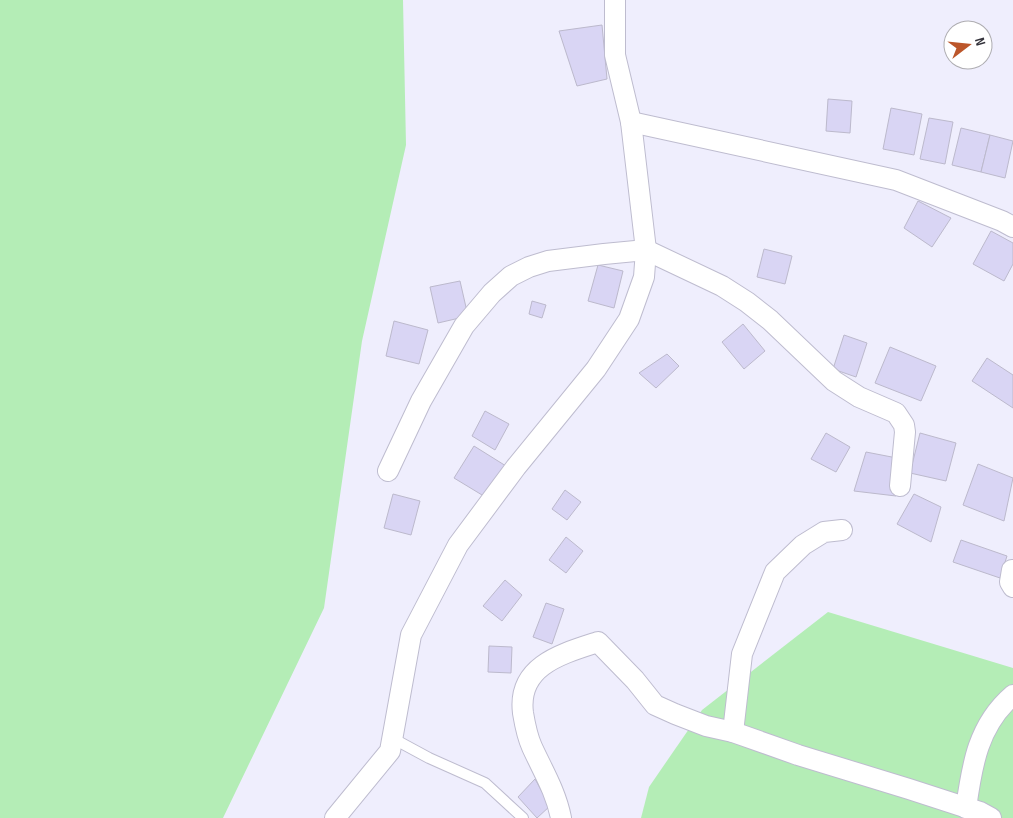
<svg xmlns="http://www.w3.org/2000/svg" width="1013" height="818" viewBox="0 0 1013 818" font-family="'Sofia Sans Condensed',sans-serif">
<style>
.green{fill:#b4edb6}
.building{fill:#d9d5f4;stroke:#bcb9cc}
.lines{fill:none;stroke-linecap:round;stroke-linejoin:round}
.lane-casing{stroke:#bebccf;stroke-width:12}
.street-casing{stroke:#bebccf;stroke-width:22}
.lane{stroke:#fff;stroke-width:10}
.street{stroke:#fff;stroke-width:20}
</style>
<rect width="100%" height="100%" fill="#efeefd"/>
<g class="green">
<polygon points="0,0 403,0 406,145 362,341 324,608 223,818 0,818"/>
<polygon points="828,612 1013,668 1013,818 641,818 649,787 702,710"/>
</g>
<g class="building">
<polygon points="602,25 607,79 577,86 559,31"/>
<polygon points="828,99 852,101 850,133 826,131"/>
<polygon points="891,108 922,114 914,155 883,149"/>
<polygon points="929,118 953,122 945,164 920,159"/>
<polygon points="961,128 990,135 981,172 952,165"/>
<polygon points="990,135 1013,141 1005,178 981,172"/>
<polygon points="918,201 951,218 932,247 904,228"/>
<polygon points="991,231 1013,243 1013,264 1004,281 973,264"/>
<polygon points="764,249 792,256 785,284 757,277"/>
<polygon points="598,265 623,271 614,308 588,301"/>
<polygon points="460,281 468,316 438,323 430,287"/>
<polygon points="532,301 546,305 542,318 529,314"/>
<polygon points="394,321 428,330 419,364 386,356"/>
<polygon points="743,324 765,351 744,369 722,342"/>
<polygon points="844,335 867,343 856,377 833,369"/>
<polygon points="890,347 936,366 921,401 875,383"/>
<polygon points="667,354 679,366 656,388 639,373"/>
<polygon points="987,358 1013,375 1013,408 972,381"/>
<polygon points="485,411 509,424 495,450 472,436"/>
<polygon points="826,433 850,447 836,472 811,459"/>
<polygon points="920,433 956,443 946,481 910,473"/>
<polygon points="474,446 506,466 487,498 454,478"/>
<polygon points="866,452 902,459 896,496 854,491"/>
<polygon points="978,464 1013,478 1004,521 963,505"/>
<polygon points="565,490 581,502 567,520 552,509"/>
<polygon points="393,494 420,501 411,535 384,528"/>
<polygon points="914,494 941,507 931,542 897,524"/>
<polygon points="566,537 583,551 566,573 549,560"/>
<polygon points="961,540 1007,556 1000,578 953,562"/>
<polygon points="505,580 522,595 502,621 483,606"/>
<polygon points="546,603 564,609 552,644 533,637"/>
<polygon points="489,646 512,647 511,673 488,672"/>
<polygon points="535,779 550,806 537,818 518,797"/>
</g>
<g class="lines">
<defs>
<polyline id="lane" points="392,738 429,758 485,783 523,818"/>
<g id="street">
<polyline points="631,122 896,180 1002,221 1013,227"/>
<polyline points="388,471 421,401 464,326 492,293 511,276 529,267 548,261 604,254 646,250 722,286 747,302 770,320 834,381 859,397 896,413 904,425 905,432 900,486"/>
<polyline points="1012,570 1010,582 1013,587"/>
<polyline points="733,732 742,654 775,572 803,545 824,532 842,530"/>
<path d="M966,808C972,765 978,725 1013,695"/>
<polyline points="335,818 390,751 411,635 458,545 516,467 596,369 629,319 644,277 646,250 631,122 615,55 615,0"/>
<path d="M561,818C556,792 543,771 532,747C527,736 525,725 523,713C517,666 561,654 598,642L635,680L655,705L675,714L706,726L733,732L798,755L909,789L980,812L991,818"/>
</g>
</defs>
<use href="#lane" class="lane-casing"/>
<use href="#street" class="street-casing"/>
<use href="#lane" class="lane"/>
<use href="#street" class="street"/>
</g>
<g transform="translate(968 45) rotate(74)"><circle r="24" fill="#ffffff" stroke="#aeadb1"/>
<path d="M0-4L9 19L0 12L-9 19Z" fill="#bc562a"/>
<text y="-8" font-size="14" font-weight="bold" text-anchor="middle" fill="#34333b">N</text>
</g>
</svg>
